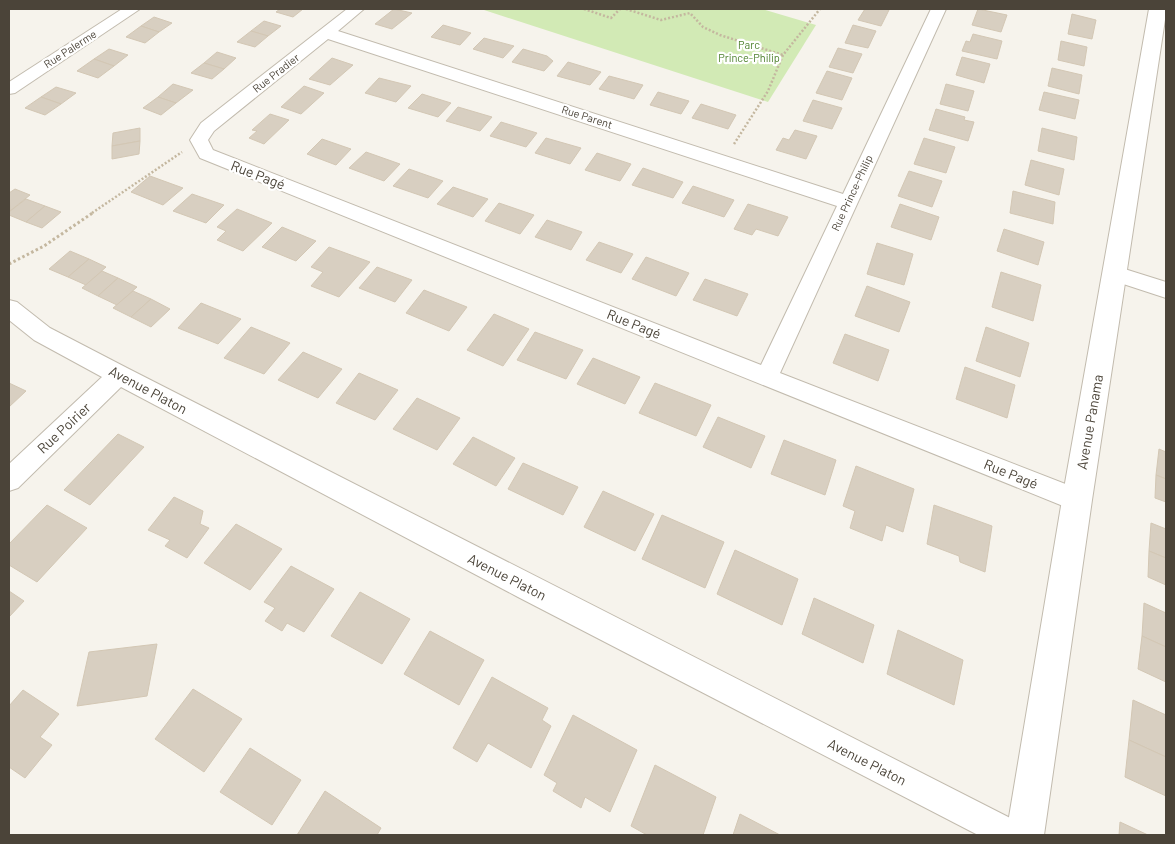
<svg xmlns="http://www.w3.org/2000/svg" width="1175" height="844" viewBox="0 0 1175 844" font-family="Barlow,sans-serif">
<style>
.green{fill:#d2eab5}
.building{fill:#d8cfc1;stroke:#d3c7b4}
.lines{fill:none;stroke-linecap:round;stroke-linejoin:round}
.minor-casing{stroke:#c2bbae;stroke-width:2}
.tertiary-casing{stroke:#c2bbae;stroke-width:2}
.path-far1{stroke:#c4b79f;stroke-width:2.5;stroke-dasharray:2 2;stroke-linecap:butt}
.path{stroke:#c4b79f;stroke-width:3;stroke-dasharray:2.5 2.5;stroke-linecap:butt}
.minor{fill:#fff;fill-rule:evenodd}
.tertiary{fill:#fff;fill-rule:evenodd}
.labels{text-anchor:middle;stroke-width:4.5;stroke-linejoin:round;paint-order:stroke}
.far-park-label{font-size:11px;fill:#4a7f2a;stroke:#fff}
.far-street-label{font-size:11px;fill:#4b4439;stroke:#fff}
.street-label{font-size:14px;fill:#4b4439;stroke:#fff}
</style>
<rect width="100%" height="100%" fill="#f6f3ec"/>
<polygon class="green" points="481,9 762,9 816,25 768,102"/>
<g class="building">
<polygon points="280,9 303,9 293,17 276,12"/>
<polygon points="394,9 412,13 392,29 375,24"/>
<polygon points="865,9 884,9 889,10 881,26 858,20"/>
<polygon points="978,9 1007,15 1001,32 972,25"/>
<polygon points="1072,14 1096,20 1092,39 1068,34"/>
<polygon points="154,17 172,23 159,32 141,26"/>
<polygon points="264,21 281,26 268,36 251,31"/>
<polygon points="443,25 471,33 460,45 431,37"/>
<polygon points="853,25 876,31 868,48 845,43"/>
<polygon points="141,26 159,32 145,43 126,37"/>
<polygon points="251,31 268,36 255,47 237,42"/>
<polygon points="973,34 1002,41 997,59 962,51 966,41 970,42"/>
<polygon points="484,38 514,46 503,58 473,49"/>
<polygon points="1061,41 1087,47 1084,66 1058,60"/>
<polygon points="838,48 862,54 853,73 829,67"/>
<polygon points="109,49 128,55 114,66 94,59"/>
<polygon points="523,49 547,56 553,61 544,71 512,62"/>
<polygon points="217,52 236,58 224,69 204,63"/>
<polygon points="962,57 990,64 984,83 956,75"/>
<polygon points="332,58 353,65 330,85 309,79"/>
<polygon points="94,59 114,66 98,78 77,71"/>
<polygon points="568,62 601,72 590,85 557,76"/>
<polygon points="204,63 224,69 212,79 191,73"/>
<polygon points="1052,68 1082,75 1079,94 1048,86"/>
<polygon points="827,71 852,78 842,100 816,93"/>
<polygon points="609,76 643,85 634,99 599,89"/>
<polygon points="379,78 411,86 396,102 365,93"/>
<polygon points="173,84 193,90 176,103 158,97"/>
<polygon points="946,84 974,91 968,111 940,104"/>
<polygon points="304,86 324,93 301,114 281,107"/>
<polygon points="56,87 76,93 61,104 41,97"/>
<polygon points="658,92 689,101 681,114 650,105"/>
<polygon points="1044,92 1079,100 1075,119 1039,110"/>
<polygon points="422,94 451,103 438,117 408,108"/>
<polygon points="41,97 61,104 45,115 25,108"/>
<polygon points="158,97 176,103 161,115 143,108"/>
<polygon points="813,100 842,108 832,129 803,121"/>
<polygon points="701,104 736,115 728,129 692,118"/>
<polygon points="458,107 492,117 480,131 446,121"/>
<polygon points="936,109 965,117 964,120 974,122 968,141 929,130"/>
<polygon points="270,114 289,120 264,144 249,138 257,131 252,130"/>
<polygon points="501,122 537,133 526,147 490,136"/>
<polygon points="140,128 140,141 112,146 113,133"/>
<polygon points="1042,128 1077,137 1074,160 1038,151"/>
<polygon points="795,130 817,136 806,159 776,150 783,138 789,140"/>
<polygon points="546,138 581,148 570,164 535,153"/>
<polygon points="924,138 955,147 946,173 914,164"/>
<polygon points="322,139 351,149 336,165 307,154"/>
<polygon points="140,141 139,154 112,159 112,146"/>
<polygon points="366,152 400,164 384,181 349,168"/>
<polygon points="597,153 631,164 620,181 585,170"/>
<polygon points="1031,160 1064,169 1059,195 1025,185"/>
<polygon points="643,168 683,182 673,198 632,185"/>
<polygon points="409,169 443,181 428,198 393,186"/>
<polygon points="909,171 942,181 932,207 898,196"/>
<polygon points="150,176 183,188 163,205 131,192"/>
<polygon points="693,186 734,200 724,217 682,203"/>
<polygon points="453,187 488,199 473,217 437,204"/>
<polygon points="15,189 30,195 10,211 9,193"/>
<polygon points="1013,191 1055,202 1053,224 1010,213"/>
<polygon points="192,194 224,205 206,223 173,211"/>
<polygon points="26,199 45,206 26,222 9,215 9,212"/>
<polygon points="499,203 534,215 520,234 485,221"/>
<polygon points="748,204 788,217 778,236 756,229 752,235 734,229"/>
<polygon points="900,204 939,217 931,240 891,227"/>
<polygon points="45,206 61,212 42,228 26,222"/>
<polygon points="237,209 272,223 243,251 217,240 226,231 217,227"/>
<polygon points="547,220 582,232 571,250 535,237"/>
<polygon points="282,227 316,241 296,261 262,247"/>
<polygon points="1004,229 1044,242 1038,265 997,251"/>
<polygon points="599,242 633,254 621,273 586,260"/>
<polygon points="877,243 913,254 904,285 867,274"/>
<polygon points="329,247 370,262 339,297 311,286 323,272 311,267"/>
<polygon points="70,251 89,259 68,277 49,269"/>
<polygon points="646,257 689,273 676,296 632,279"/>
<polygon points="89,259 106,267 86,285 68,277"/>
<polygon points="377,267 412,280 395,302 359,288"/>
<polygon points="102,271 118,278 98,296 82,288"/>
<polygon points="1001,272 1041,285 1033,321 992,307"/>
<polygon points="118,278 137,287 117,305 98,296"/>
<polygon points="705,279 748,294 737,316 693,300"/>
<polygon points="867,286 910,302 899,332 855,316"/>
<polygon points="424,290 467,307 449,331 406,313"/>
<polygon points="133,291 151,299 131,317 113,308"/>
<polygon points="151,299 170,309 151,327 131,317"/>
<polygon points="201,303 241,319 218,344 178,328"/>
<polygon points="494,314 529,329 503,366 467,350"/>
<polygon points="251,327 290,343 264,374 224,358"/>
<polygon points="986,327 1029,343 1020,377 976,361"/>
<polygon points="535,332 583,350 566,379 517,360"/>
<polygon points="845,334 889,350 878,381 833,363"/>
<polygon points="303,352 342,369 318,398 278,380"/>
<polygon points="593,358 640,377 625,404 577,384"/>
<polygon points="965,367 1015,385 1007,418 956,399"/>
<polygon points="359,373 398,390 375,420 336,403"/>
<polygon points="9,383 26,391 9,407"/>
<polygon points="655,383 711,405 696,436 639,413"/>
<polygon points="417,398 460,418 437,450 393,429"/>
<polygon points="718,417 765,436 751,468 703,447"/>
<polygon points="118,434 144,447 90,505 64,490"/>
<polygon points="473,437 515,458 496,486 453,464"/>
<polygon points="784,440 836,460 825,495 771,474"/>
<polygon points="1159,449 1166,452 1166,479 1156,475"/>
<polygon points="523,463 578,487 563,515 508,489"/>
<polygon points="856,466 914,489 903,532 886,525 882,541 850,528 855,511 843,506"/>
<polygon points="1156,475 1166,479 1166,502 1155,498"/>
<polygon points="603,491 654,514 635,551 584,527"/>
<polygon points="174,497 203,511 200,524 209,528 187,558 165,546 170,540 148,530"/>
<polygon points="47,505 87,528 37,582 9,565 9,544"/>
<polygon points="934,505 992,526 985,572 960,562 959,556 927,544"/>
<polygon points="662,515 724,542 705,588 642,559"/>
<polygon points="1151,523 1166,529 1166,558 1149,551"/>
<polygon points="236,524 282,549 250,590 204,563"/>
<polygon points="735,550 798,579 782,625 717,594"/>
<polygon points="1149,551 1166,558 1166,585 1148,577"/>
<polygon points="291,566 334,589 304,632 287,623 282,631 265,621 275,608 264,602"/>
<polygon points="9,591 24,601 9,617"/>
<polygon points="360,592 410,619 382,664 331,636"/>
<polygon points="814,598 874,625 863,663 802,634"/>
<polygon points="1144,603 1166,613 1166,647 1142,636"/>
<polygon points="898,630 963,660 954,705 887,674"/>
<polygon points="430,631 484,660 459,705 404,674"/>
<polygon points="1142,636 1166,647 1166,682 1138,669"/>
<polygon points="157,644 147,696 77,706 89,652"/>
<polygon points="492,677 548,708 542,720 551,726 531,768 488,743 477,762 453,748"/>
<polygon points="193,689 242,719 204,772 155,739"/>
<polygon points="23,690 59,714 40,737 52,745 25,778 9,767 9,706"/>
<polygon points="1133,700 1166,715 1166,757 1129,740"/>
<polygon points="573,715 637,750 610,812 585,797 581,808 553,791 557,783 544,775"/>
<polygon points="1129,740 1166,757 1166,796 1125,777"/>
<polygon points="250,748 301,780 272,825 220,792"/>
<polygon points="655,765 716,797 703,835 647,835 631,826"/>
<polygon points="325,791 381,828 377,835 297,835"/>
<polygon points="740,814 780,835 733,835"/>
<polygon points="1120,822 1148,835 1119,835"/>
</g>
<g class="lines">
<defs>
<g id="minor">
<polygon points="122,9 140,9 15,93 9,94 9,82"/>
<path d="M347,9H364L338,31L843,194L931,9H946L780,373L1086,492L1090,500L1086,508L1077,512L1068,508L200,158L190,140L201,123ZM328,39L837,206L761,365L213,150L208,140L214,131Z"/>
<polygon points="1115,266 1166,282 1166,298 1108,279 1105,274 1108,269"/>
<polygon points="9,300 17,302 50,328 127,368 1022,824 1027,835 978,835 518,597 121,387 18,488 9,491 9,464 102,377 34,340 9,320"/>
</g>
<polygon id="tertiary" points="1149,9 1166,9 1166,13 1092,500 1044,835 1006,835 1062,500"/>
</defs>
<use href="#minor" class="minor-casing"/>
<use href="#tertiary" class="tertiary-casing"/>
<g class="path-far1">
<polyline points="584,9 611,18 620,9"/>
<polyline points="626,9 661,20 690,13 703,27 720,35 783,55"/>
<polyline points="734,144 768,91 783,55 820,9"/>
<polyline points="92,213 182,152"/>
</g>
<polyline class="path" points="9,264 44,246 94,212"/>
<use href="#minor" class="minor"/>
<use href="#tertiary" class="tertiary"/>
</g>
<g class="labels">
<g class="far-park-label">
<text x="749" y="49">Parc<tspan x="749" dy="13">Prince-Philip</tspan></text>
</g>
<g class="far-street-label">
<text transform="translate(70 49) rotate(-33)" y="4">Rue Palerme</text>
<text transform="translate(276 73) rotate(-38)" y="4">Rue Pradier</text>
<text transform="translate(587 117) rotate(18)" y="4">Rue Parent</text>
<text transform="translate(852 193) rotate(-65)" y="4">Rue Prince-Philip</text>
</g>
<g class="street-label">
<text transform="translate(258 175) rotate(21)" y="5">Rue Pagé</text>
<text transform="translate(634 324) rotate(22)" y="5">Rue Pagé</text>
<text transform="translate(148 390) rotate(28)" y="5">Avenue Platon</text>
<text transform="translate(1090 422) rotate(-80)" y="5">Avenue Panama</text>
<text transform="translate(64 428) rotate(-43)" y="5">Rue Poirier</text>
<text transform="translate(1011 474) rotate(22)" y="5">Rue Pagé</text>
<text transform="translate(507 577) rotate(27)" y="5">Avenue Platon</text>
<text transform="translate(867 762) rotate(27)" y="5">Avenue Platon</text>
</g>
</g>
<rect width="1175" height="844" fill="none" stroke="#4b4439" stroke-width="20"/>
</svg>
